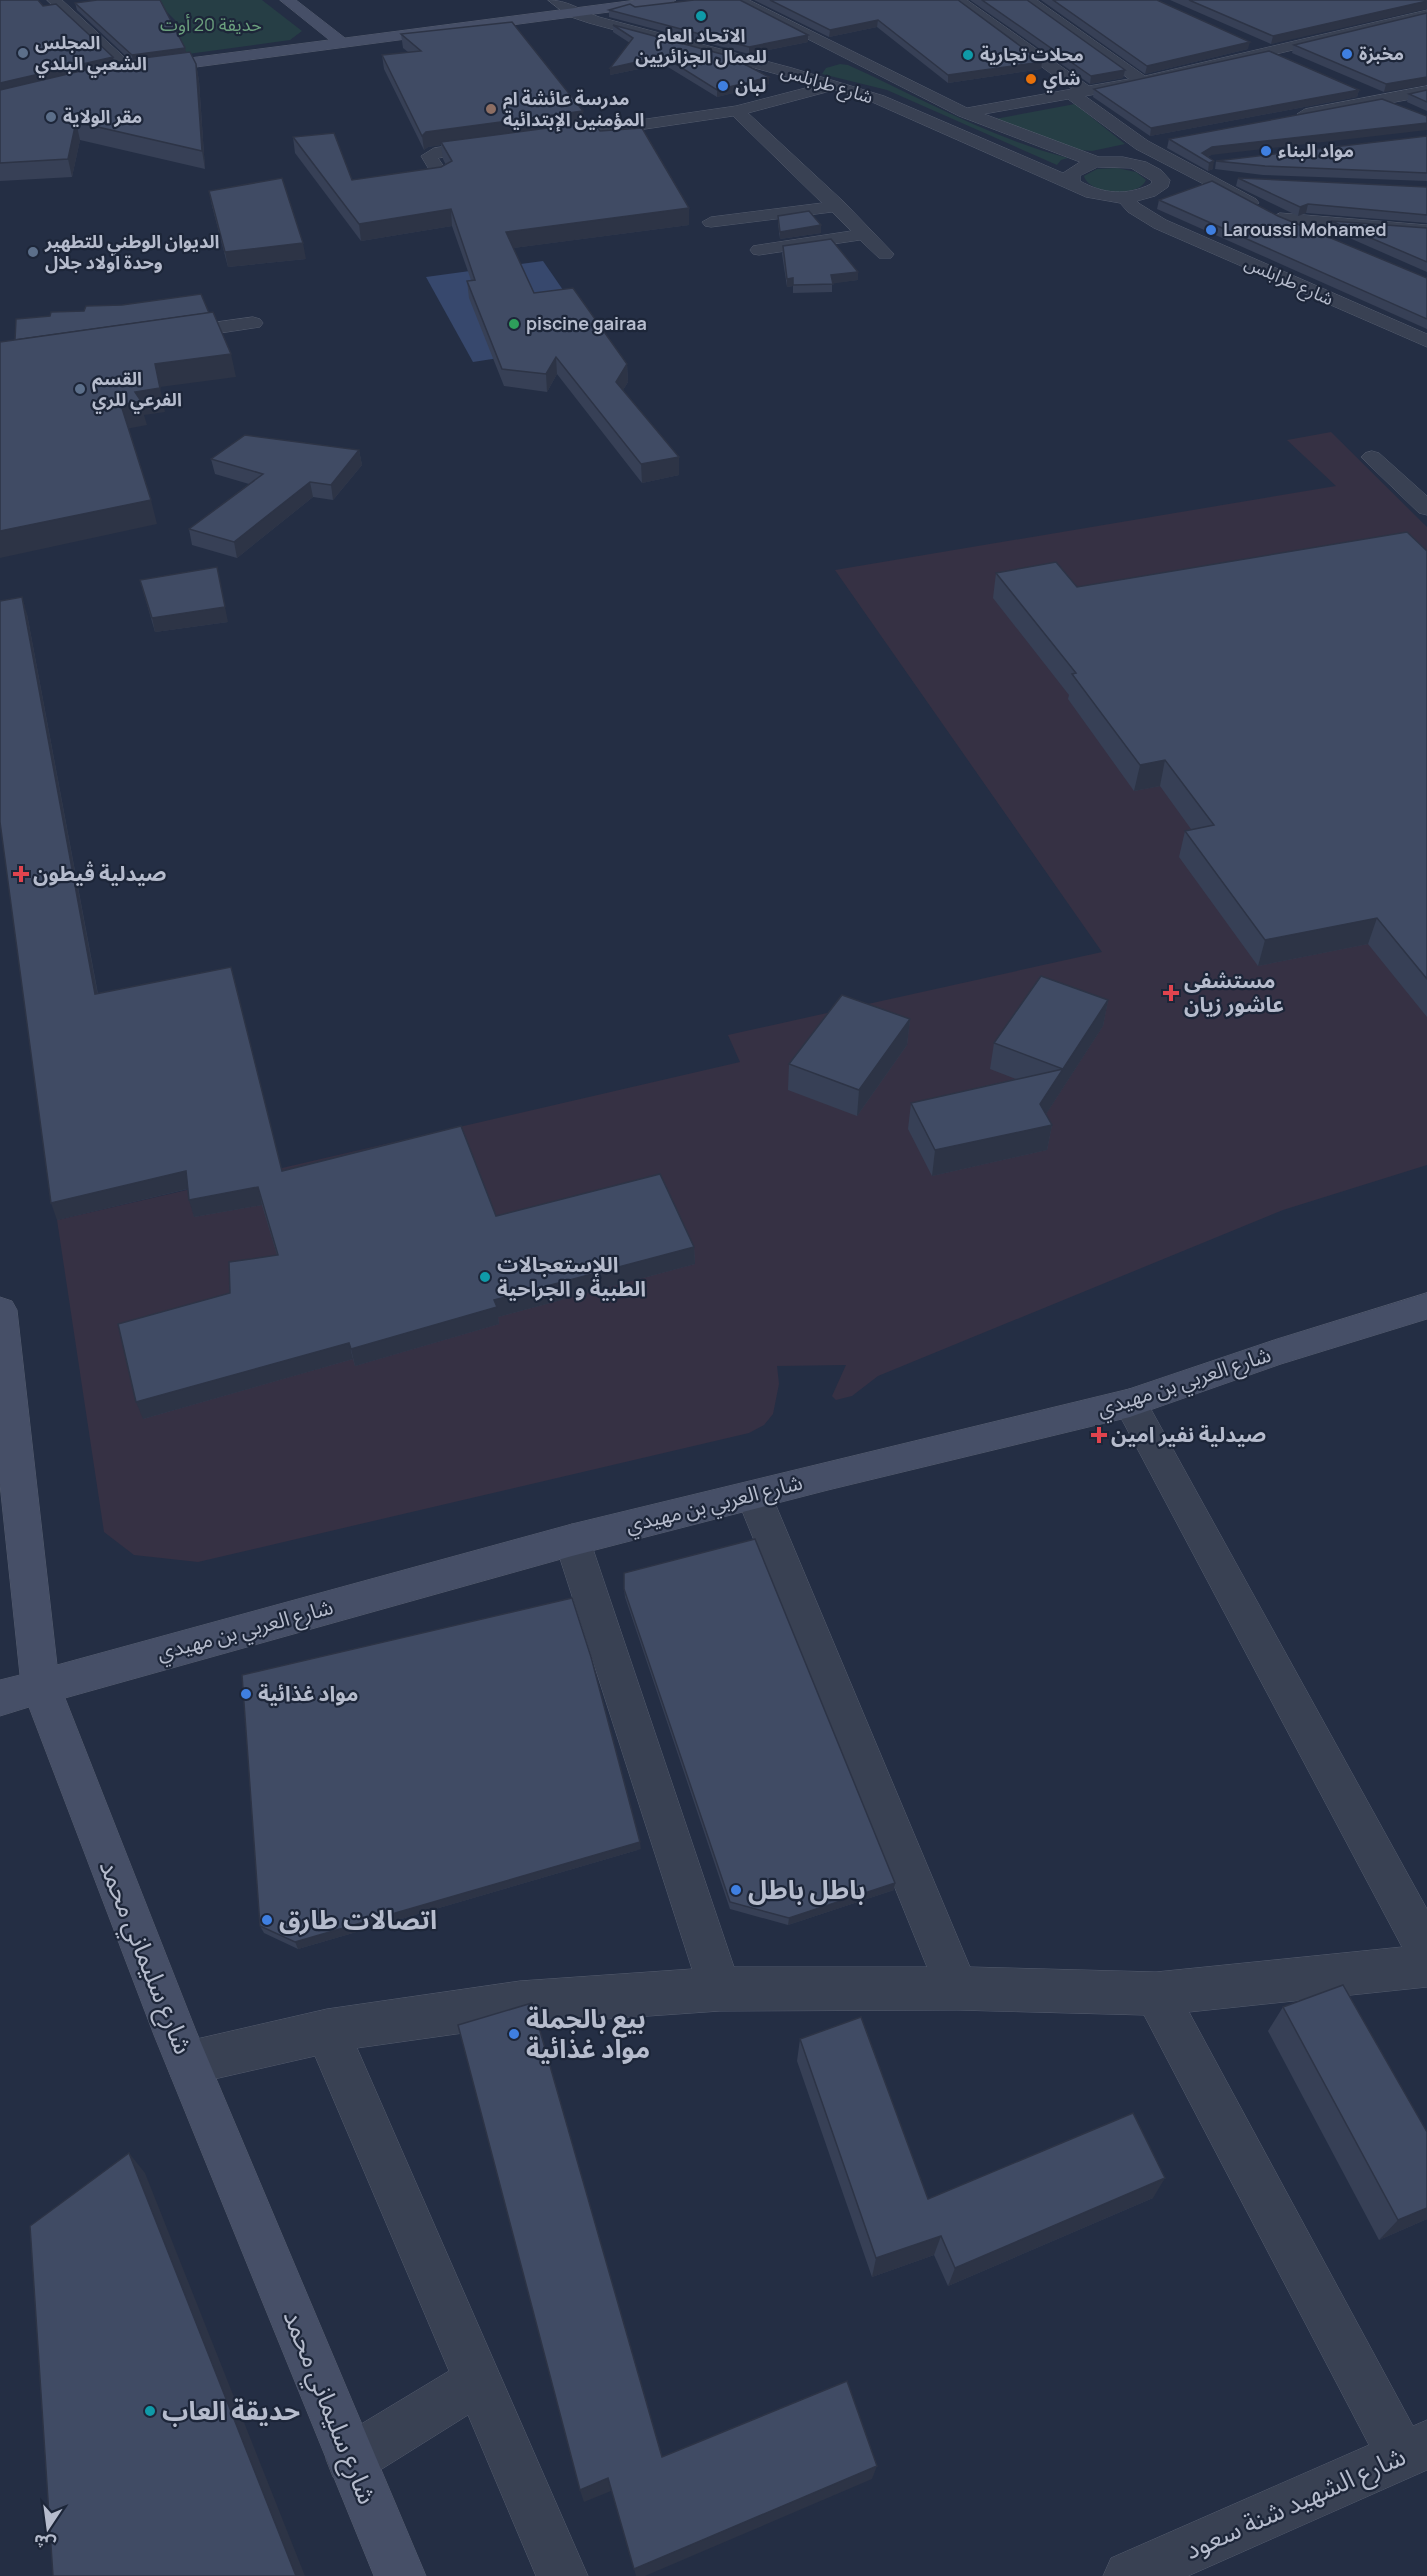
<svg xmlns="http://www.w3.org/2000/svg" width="1427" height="2576" viewBox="0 0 1427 2576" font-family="Manrope,'Noto Sans Arabic',sans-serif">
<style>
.medical{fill:#363144}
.green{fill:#263e45}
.water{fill:#37486d}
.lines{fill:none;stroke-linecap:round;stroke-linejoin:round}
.street-casing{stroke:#545c6e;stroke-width:1}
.secondary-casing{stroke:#545c6e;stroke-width:1}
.street{fill:#394153;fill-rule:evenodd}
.secondary{fill:#464f67;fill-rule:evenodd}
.wall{fill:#374056}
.shaded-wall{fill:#2d3446}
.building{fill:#404b64;stroke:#2d3446;stroke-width:1.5}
.culture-dot{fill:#0f9aa8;stroke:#1d2639;stroke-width:2}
.service-dot{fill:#5c6f8a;stroke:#1d2639;stroke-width:2}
.shop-dot{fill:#3f7fe0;stroke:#1d2639;stroke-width:2}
.food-dot{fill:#e8710a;stroke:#1d2639;stroke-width:2}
.education-dot{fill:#8d6e63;stroke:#1d2639;stroke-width:2}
.leisure-dot{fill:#2e9e5b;stroke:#1d2639;stroke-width:2}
.health-dot{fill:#e0444e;stroke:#1d2639;stroke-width:2}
.labels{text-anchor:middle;stroke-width:4.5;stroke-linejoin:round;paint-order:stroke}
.far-park-label{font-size:18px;fill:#6ba07d;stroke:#1d2639}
.far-poi-label{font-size:18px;font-weight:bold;fill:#b6bccd;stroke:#1d2639;text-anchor:start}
.far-street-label{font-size:18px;fill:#b6bccd;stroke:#1d2639}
.poi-label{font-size:21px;font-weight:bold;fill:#b6bccd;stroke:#1d2639;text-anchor:start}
.street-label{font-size:21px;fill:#b6bccd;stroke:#1d2639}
.near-poi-label{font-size:26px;font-weight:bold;fill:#b6bccd;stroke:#1d2639;text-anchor:start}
.near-street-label{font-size:26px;fill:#b6bccd;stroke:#1d2639}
</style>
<rect width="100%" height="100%" fill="#242e44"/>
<polygon class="medical" points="1331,432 1427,527 1427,1165 1283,1210 878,1376 852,1396 836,1400 832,1396 846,1365 777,1366 779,1384 773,1414 764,1425 749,1433 198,1562 134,1555 104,1532 57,1220 740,1062 728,1035 1102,952 835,570 1336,486 1287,440"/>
<g class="green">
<polygon points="155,0 262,0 302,31 290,40 151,59 118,37 181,26"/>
<path d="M840,64L848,65C921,98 990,138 1068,158L1061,160L1057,165L887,90L822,74L826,68Z"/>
<polygon points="1075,104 1125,144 1092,151 1080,150 995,119"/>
<path d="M1117,168L1136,172L1146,180C1139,198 1089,195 1084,176L1097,169Z"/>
</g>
<polygon class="water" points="543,261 572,303 590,344 473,362 426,277"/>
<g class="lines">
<defs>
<g id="street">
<polygon points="47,0 62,0 135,67 138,70 135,73 125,73"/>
<path d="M548,0C568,0 580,10 599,17L792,68L884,96L1063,173L1080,162L959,116L731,0H749L967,108L1072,89L950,0H967L1089,86L1129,79L1020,0H1037L1145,76L1427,10V18L1142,86L1085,96L1148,141L1256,199L1259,203L1250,208L1136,149L1068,99L984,114L1099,157H1123L1146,162L1161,170L1170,180L1168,187L1155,196L1137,201L1140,204L1166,220L1427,334V347L1154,228L1128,212L1120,203L1086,197L872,102L834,90L748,113L844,202L894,254L891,258H879L860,240L759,255L753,254L750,250L753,246L759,245L851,231L832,212L711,227L705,226L702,222L711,217L822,203L733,116L564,141L556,136L564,131L736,106L817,85L589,23L568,16ZM1098,167L1131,168L1152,181L1151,184C1127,196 1103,194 1080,181V176Z"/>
<polygon points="1427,86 1427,96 1305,119 1297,114 1305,109"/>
<polygon points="486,141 492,142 494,146 492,150 438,158 451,177 442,182 436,181 421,156 434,148"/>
<polygon points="1280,213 1427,225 1427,235 1274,222 1271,218"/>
<polygon points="253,317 260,319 263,323 260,327 174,340 164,334 174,328"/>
<polygon points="1372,451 1379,453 1427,496 1427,515 1419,513 1365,461 1361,457 1365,453"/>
<polygon points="1130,1389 1142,1393 1427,1909 1427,1987 1189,2012 1413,2426 1427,2420 1427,2470 1188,2576 1103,2576 1111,2558 1369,2445 1144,2015 957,2010 720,2011 520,2025 357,2048 588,2576 536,2576 468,2415 369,2477 351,2484 333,2477 326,2459 333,2441 449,2371 315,2056 188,2085 172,2079 166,2063 172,2047 188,2041 327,2009 520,1981 692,1969 554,1540 559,1529 572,1524 585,1529 590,1540 734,1967 927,1967 736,1496 741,1485 754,1481 767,1485 772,1496 970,1967 1156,1972 1402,1947 1113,1403 1118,1393"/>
</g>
<g id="secondary">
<polygon points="280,0 296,0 345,38 636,0 676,0 669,4 151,73 143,68 151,63 329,40"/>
<polygon points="1427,1293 1427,1319 1281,1364 1130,1417 828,1490 572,1556 65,1698 196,2031 426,2576 374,2576 154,2035 29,1707 0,1716 0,1680 20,1675 0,1484 0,1297 12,1301 17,1310 57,1665 572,1524 1129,1389 1274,1340"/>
</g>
</defs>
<use href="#street" class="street-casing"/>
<use href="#secondary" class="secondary-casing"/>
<use href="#street" class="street"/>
<use href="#secondary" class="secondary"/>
</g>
<g class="wall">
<polygon points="0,0 43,6 113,57 114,63 130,60 77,10 75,3 186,53 196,64 199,81 205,169 80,140 72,177 0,181"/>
<polygon points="754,0 958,0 1041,69 948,83 877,27 829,37"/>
<polygon points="970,0 1027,0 1125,70 1123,78 1090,84"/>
<polygon points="1041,0 1157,0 1248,49 1145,74"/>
<polygon points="1170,0 1427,0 1271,44"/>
<polygon points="635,7 808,35 808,42 749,54 609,17 609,10"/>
<polygon points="1427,13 1384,92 1292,53 1294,45"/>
<polygon points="613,25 769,84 717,97 663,64 610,75 610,68 630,43 613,32"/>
<polygon points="401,34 600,131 689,225 513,248 534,293 627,364 628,382 623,390 679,475 642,483 557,374 547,392 504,386 469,298 467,281 471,280 452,226 361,241 295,153 293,137 352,180 441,167 446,165 443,159 441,145 428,147 424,150 384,69 382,55 408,52 403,48"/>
<polygon points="1094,89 1359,90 1357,97 1150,136 1093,97"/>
<polygon points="1427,90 1427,111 1407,102 1409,94"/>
<polygon points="1427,136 1427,181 1263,175 1215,169 1216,161"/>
<polygon points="1169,139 1211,155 1208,157 1213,169 1208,171 1167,148"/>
<polygon points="1238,178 1427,187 1427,223 1306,213 1298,216 1236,186"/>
<polygon points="209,191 306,259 228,267 212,206"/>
<polygon points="1159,200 1278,216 1427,278 1427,329 1157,209"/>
<polygon points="778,216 821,225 821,233 780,239 778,224"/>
<polygon points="1331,221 1427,228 1427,272 1329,229"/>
<polygon points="783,246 858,280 832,283 832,292 793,293 793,286 787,287 782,254"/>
<polygon points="359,450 362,465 333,500 313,497 237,558 192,545 189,529 249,484 215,474 211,459"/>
<polygon points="1427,551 1427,1017 1368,944 1258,966 1179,857 1185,831 1191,829 1160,786 1134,791 1068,699 1069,695 993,598 996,573 1077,587"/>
<polygon points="140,580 228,622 155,632"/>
<polygon points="27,614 98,994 282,1171 496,1216 694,1247 695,1264 498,1317 499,1324 355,1366 353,1359 143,1419 230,1293 277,1255 262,1205 194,1217 188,1189 57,1220"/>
<polygon points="1108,1000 1103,1026 1046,1114 1052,1125 1047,1150 932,1176 908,1129 911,1103 1016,1079 990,1069 994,1043"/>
<polygon points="910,1019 907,1045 857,1116 788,1090 789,1064"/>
<polygon points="624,1589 894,1890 788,1925 730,1909 625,1597"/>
<polygon points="641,1849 298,1949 264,1933 260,1926"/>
<polygon points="1283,2007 1427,2132 1427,2219 1379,2240 1268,2031"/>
<polygon points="800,2039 928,2199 1153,2198 948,2286 934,2255 872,2277 797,2061"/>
</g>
<g class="shaded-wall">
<polygon points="1427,1 1427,9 1271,44 1273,36"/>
<polygon points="878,20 877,27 829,37 830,30"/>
<polygon points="808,35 808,42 749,54 749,47"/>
<polygon points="1250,42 1248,49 1145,74 1147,66"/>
<polygon points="185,48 187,56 133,62 132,55"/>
<polygon points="663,56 663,64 610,75 610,68"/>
<polygon points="113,57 115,66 0,94 0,83"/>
<polygon points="1042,62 1041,69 948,83 948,75"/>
<polygon points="196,64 199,81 205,169 202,151"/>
<polygon points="1125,70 1123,78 1090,84 1091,76"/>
<polygon points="769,77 769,84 717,97 717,90"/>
<polygon points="1427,77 1427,85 1384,92 1386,84"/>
<polygon points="1359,90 1357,97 1150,136 1151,128"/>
<polygon points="583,111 584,125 441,142 441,145 428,147 424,150 422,136 426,132"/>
<polygon points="76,122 80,140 72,177 68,159"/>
<polygon points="1427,123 1427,130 1211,155 1204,159 1202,153 1212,147"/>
<polygon points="1214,161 1213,169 1208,171 1209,163"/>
<polygon points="1308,204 1306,213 1298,216 1300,207"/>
<polygon points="689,208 689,225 507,249 506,232"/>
<polygon points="451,209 452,226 361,241 359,224"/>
<polygon points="821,225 821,233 780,239 780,232"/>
<polygon points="303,243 306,259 228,267 225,252"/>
<polygon points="858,272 858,280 830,284 831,275"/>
<polygon points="793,278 793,286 787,287 787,279"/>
<polygon points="231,354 236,377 160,387 165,412 144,415 147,425 126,429 121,405 155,364"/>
<polygon points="556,357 557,374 547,392 546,374"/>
<polygon points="627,364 628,382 617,400 616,382"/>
<polygon points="359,450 362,465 333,500 331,485"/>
<polygon points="679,457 679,475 642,483 641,464"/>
<polygon points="310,482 313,497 237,558 234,542"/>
<polygon points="151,500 157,524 0,558 0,531"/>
<polygon points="217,567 228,622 155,632 152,618"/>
<polygon points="22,597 27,614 101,1012 95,994"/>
<polygon points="1165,760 1160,786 1134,791 1140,765"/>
<polygon points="1377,918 1368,944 1258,966 1265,940"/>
<polygon points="1108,1000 1103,1026 1037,1128 1052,1125 1047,1150 932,1176 935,1150 1040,1104"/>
<polygon points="910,1019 907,1045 857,1116 859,1090"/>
<polygon points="186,1171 191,1188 57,1220 51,1203"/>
<polygon points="258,1187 262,1205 194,1217 189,1200"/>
<polygon points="694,1247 695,1264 498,1317 499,1324 355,1366 351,1349 494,1300"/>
<polygon points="349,1343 353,1359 143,1419 136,1402"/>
<polygon points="640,1842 641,1849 298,1949 295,1942"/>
<polygon points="895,1883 894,1890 788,1925 789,1918"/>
<polygon points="129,2153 145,2173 305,2576 296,2576"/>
<polygon points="1165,2178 1153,2198 948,2286 955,2268"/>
<polygon points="1427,2208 1427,2219 1379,2240 1398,2220"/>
<polygon points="941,2236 934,2255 872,2277 876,2258"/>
<polygon points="877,2466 872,2479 645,2576 636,2576 634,2569"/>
<polygon points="608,2478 611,2491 584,2502 580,2490"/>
</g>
<g class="building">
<polygon points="0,0 38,0 43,6 56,4 113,57 0,83"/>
<polygon points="97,0 160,0 185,48 132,55 75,3"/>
<polygon points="694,0 740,0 808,35 749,47 609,10 630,4 635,7"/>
<polygon points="770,0 958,0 1042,62 948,75 878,20 830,30"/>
<polygon points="982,0 1027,0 1125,70 1091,76"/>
<polygon points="1053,0 1157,0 1250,42 1147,66"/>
<polygon points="1189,0 1427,0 1427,1 1273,36"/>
<polygon points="1427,13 1427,77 1386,84 1294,45"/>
<polygon points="512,22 583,111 426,132 422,136 382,55 421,51 401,34"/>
<polygon points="613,25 729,56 769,77 717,90 663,56 610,68 633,38"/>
<polygon points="1269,51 1359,90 1151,128 1094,89"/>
<polygon points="190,52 196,64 202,151 76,122 68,159 0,163 0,90 127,60"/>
<polygon points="1427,90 1427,102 1409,94"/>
<polygon points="1382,99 1427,116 1427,123 1212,147 1202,153 1214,161 1209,163 1169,139"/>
<polygon points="593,122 600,131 642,128 689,208 506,232 534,293 573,288 627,364 616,382 679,457 641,464 556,357 546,374 502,369 467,281 475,280 451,209 359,224 293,137 334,133 352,180 441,167 452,161 441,142"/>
<polygon points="1427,136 1427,173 1265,166 1216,161"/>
<polygon points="282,178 303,243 225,252 209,191"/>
<polygon points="1238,178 1427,187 1427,215 1308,204 1300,207"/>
<polygon points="1212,181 1278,216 1427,278 1427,319 1159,200"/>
<polygon points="809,211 821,225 780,232 778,216"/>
<polygon points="1331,221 1427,228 1427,262"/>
<polygon points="831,239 858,272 831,275 833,284 793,285 793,278 787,279 783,246"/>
<polygon points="201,294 209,313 15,340 16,319 50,316 51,312 84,311 86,306 122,305"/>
<polygon points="213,312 231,354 155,364 160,388 135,392 141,401 121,405 151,500 0,531 0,342"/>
<polygon points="245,435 359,450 331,485 310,482 234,542 189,529 263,474 211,459"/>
<polygon points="1407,532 1427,551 1427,979 1377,918 1265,940 1185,831 1214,825 1165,760 1140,765 1072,674 1076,673 996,573 1056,562 1077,587"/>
<polygon points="217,567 225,607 152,618 140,580"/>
<polygon points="22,597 95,994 231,967 282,1171 461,1126 496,1216 660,1174 694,1247 494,1300 497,1307 351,1349 349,1343 136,1402 118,1324 230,1293 229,1262 278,1255 258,1187 189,1200 186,1171 51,1203 0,822 0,601"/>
<polygon points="1041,976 1108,1000 1040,1104 1052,1125 935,1150 911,1103 1063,1069 994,1043"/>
<polygon points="842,995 910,1019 859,1090 789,1064"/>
<polygon points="755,1539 895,1883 789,1918 730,1902 624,1589 624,1573"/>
<polygon points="572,1598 591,1657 640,1842 295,1942 260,1926 242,1675"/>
<polygon points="1343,1985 1427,2132 1427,2208 1398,2220 1283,2007"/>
<polygon points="532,2003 662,2457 847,2381 877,2466 634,2569 608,2478 580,2490 458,2025"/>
<polygon points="861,2017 928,2199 1133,2113 1165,2178 955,2268 941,2236 876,2258 800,2039"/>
<polygon points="129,2153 296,2576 53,2576 30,2226"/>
</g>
<g class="culture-dot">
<circle cx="701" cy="16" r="6"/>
<circle cx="968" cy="55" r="6"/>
<circle cx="485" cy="1277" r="6"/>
<circle cx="150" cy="2411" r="6"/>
</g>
<g class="service-dot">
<circle cx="23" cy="53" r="6"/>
<circle cx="51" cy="117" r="6"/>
<circle cx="33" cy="252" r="6"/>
<circle cx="80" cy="389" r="6"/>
</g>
<g class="shop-dot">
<circle cx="1347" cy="54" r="6"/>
<circle cx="723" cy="86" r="6"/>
<circle cx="1266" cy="151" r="6"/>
<circle cx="1211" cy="230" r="6"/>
<circle cx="246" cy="1694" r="6"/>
<circle cx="736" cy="1890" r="6"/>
<circle cx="267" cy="1920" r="6"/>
<circle cx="514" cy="2034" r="6"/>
</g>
<circle class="food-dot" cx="1031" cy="79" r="6"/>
<circle class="education-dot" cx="491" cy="109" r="6"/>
<circle class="leisure-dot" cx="514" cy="324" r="6"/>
<g class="health-dot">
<path d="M18 865h6v6h6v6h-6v6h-6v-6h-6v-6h6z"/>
<path d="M1168 984h6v6h6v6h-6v6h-6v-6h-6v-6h6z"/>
<path d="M1096 1426h6v6h6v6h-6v6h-6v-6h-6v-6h6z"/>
</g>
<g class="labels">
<g class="far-park-label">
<text x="211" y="31">حديقة 20 أوت</text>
</g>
<g class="far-poi-label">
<text x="701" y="42" text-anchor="middle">الاتحاد العام<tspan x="701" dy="21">للعمال الجزائريين</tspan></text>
<text x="35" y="49">المجلس<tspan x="35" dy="21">الشعبي البلدي</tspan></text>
<text x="1359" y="60">مخبزة</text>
<text x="980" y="61">محلات تجارية</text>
<text x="1043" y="85">شاي</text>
<text x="735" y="92">لبان</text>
<text x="503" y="105">مدرسة عائشة ام<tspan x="503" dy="21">المؤمنين الإبتدائية</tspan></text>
<text x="63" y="123">مقر الولاية</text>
<text x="1278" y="157">مواد البناء</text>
<text x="1223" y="236">Laroussi Mohamed</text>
<text x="45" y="248">الديوان الوطني للتطهير<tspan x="45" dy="21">وحدة اولاد جلال</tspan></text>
<text x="526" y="330">piscine gairaa</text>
<text x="92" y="385">القسم<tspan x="92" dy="21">الفرعي للري</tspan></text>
</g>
<g class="far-street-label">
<text transform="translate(827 84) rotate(17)" y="6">شارع طرابلس</text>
<text transform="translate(1289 281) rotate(24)" y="6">شارع طرابلس</text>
</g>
<g class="poi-label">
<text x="33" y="881">صيدلية ڨيطون</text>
<text x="1184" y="988">مستشفى<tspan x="1184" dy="24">عاشور زيان</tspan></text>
<text x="497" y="1272">اللإستعجالات<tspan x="497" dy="24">الطبية و الجراحية</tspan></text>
<text x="1111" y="1442">صيدلية نفير امين</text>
<text x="258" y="1701">مواد غذائية</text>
</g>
<g class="street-label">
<text transform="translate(1184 1382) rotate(-18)" y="7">شارع العربي بن مهيدي</text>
<text transform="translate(714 1504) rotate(-14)" y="7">شارع العربي بن مهيدي</text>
<text transform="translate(245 1630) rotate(-15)" y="7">شارع العربي بن مهيدي</text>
</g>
<g class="near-poi-label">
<text x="748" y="1899">باطل باطل</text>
<text x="279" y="1929">اتصالات طارق</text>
<text x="526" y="2028">بيع بالجملة<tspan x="526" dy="30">مواد غذائية</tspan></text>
<text x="162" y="2420">حديقة العاب</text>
</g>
<g class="near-street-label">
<text transform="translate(146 1957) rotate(68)" y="9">شارع سليماني محمد</text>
<text transform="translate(330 2407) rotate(68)" y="9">شارع سليماني محمد</text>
<text transform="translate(1295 2503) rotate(-24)" y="9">شارع الشهيد شنة سعود</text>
</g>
</g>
<g transform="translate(48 2528) rotate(193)" stroke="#1d2639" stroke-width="4.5" paint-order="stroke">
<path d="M0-4.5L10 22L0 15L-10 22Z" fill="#b6bccd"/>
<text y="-9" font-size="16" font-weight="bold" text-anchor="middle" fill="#b6bccd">ش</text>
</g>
</svg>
